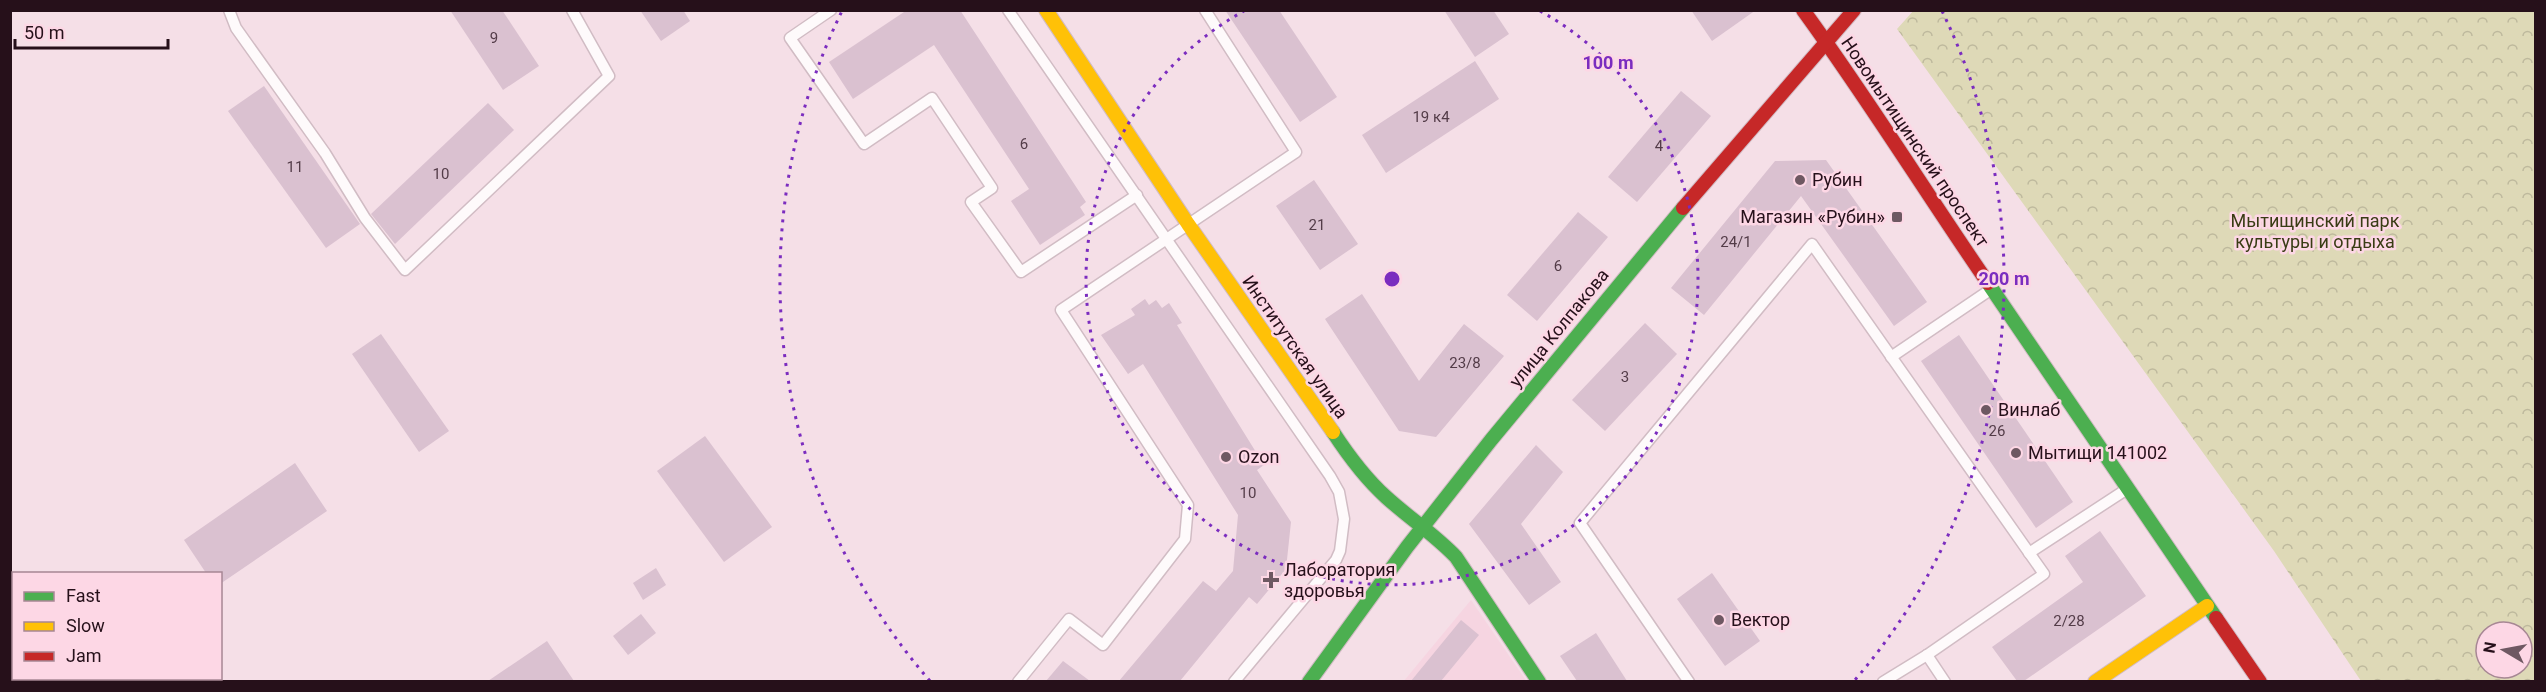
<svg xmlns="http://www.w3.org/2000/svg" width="2546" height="692" viewBox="0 0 2546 692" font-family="Roboto,sans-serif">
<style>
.built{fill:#f6d5e1}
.park{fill:url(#park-crowns);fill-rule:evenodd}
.building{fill:#dac1d0}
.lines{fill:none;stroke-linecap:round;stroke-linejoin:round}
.lane-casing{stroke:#d1bcc4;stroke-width:13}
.fast-casing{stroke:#d1bcc4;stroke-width:16}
.slow-casing{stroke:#d1bcc4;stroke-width:16}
.jam-casing{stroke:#d1bcc4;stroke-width:16}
.lane{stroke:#fefafb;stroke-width:10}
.fast{stroke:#4caf50;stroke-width:14}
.slow{stroke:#ffc107;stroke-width:14}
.jam{stroke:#c62828;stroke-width:14}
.ring{fill:none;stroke:#7b2cbf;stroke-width:3;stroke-dasharray:3 6}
.poi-dot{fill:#6e5862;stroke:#fdd7e5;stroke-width:2}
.labels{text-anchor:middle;stroke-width:5;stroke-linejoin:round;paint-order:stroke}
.number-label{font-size:15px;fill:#533c48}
.street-label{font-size:18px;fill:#26101a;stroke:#fdd7e5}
.poi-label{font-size:18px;fill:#26101a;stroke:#fdd7e5;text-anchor:start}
.park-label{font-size:18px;fill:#393c14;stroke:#fdd7e5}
.centre{fill:#7b2cbf;stroke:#fdd7e5;stroke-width:3}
.ring-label{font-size:18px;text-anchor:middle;font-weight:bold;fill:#7b2cbf;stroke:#fdd7e5;stroke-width:5;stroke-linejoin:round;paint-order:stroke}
</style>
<defs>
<pattern id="park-crowns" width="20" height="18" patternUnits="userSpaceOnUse" patternTransform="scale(1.5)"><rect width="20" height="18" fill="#ded9b7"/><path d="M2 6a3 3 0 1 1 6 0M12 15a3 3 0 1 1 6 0" fill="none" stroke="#beb99d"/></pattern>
</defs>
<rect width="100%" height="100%" fill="#f5dfe7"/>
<polygon class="built" points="1471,600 1527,682 1403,682"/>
<path class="park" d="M1914,10L2535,11V681H2361L2274,551L1897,29ZM2486,632H2522V668H2486Z"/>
<g class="building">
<polygon points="450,10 502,10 539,66 503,90"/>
<polygon points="640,10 683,10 690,21 661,41"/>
<polygon points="907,10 960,10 1086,202 1080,207 1085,215 1040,245 1011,201 1029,189 934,45 853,99 829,62"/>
<polygon points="1225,10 1279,10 1337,97 1300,122"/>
<polygon points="1444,10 1493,10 1509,34 1475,57"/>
<polygon points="1691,10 1756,10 1712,41"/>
<polygon points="1475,61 1499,99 1386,173 1362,135"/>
<polygon points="264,86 360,224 326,248 228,111"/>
<polygon points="1681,91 1711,116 1637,202 1608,177"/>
<polygon points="488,103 514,130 395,244 371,214"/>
<polygon points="1826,160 1927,302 1894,326 1801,196 1704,315 1671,288 1775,161"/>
<polygon points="1314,180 1358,244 1320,270 1276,206"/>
<polygon points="1578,212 1608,237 1537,321 1507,295"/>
<polygon points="1362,294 1419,381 1464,324 1504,356 1436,437 1399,431 1325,319"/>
<polygon points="1145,299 1149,305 1156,300 1162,308 1169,303 1182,323 1177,325 1264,465 1257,470 1291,522 1286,569 1257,604 1249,597 1180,681 1119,681 1203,581 1216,591 1233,571 1238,515 1143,364 1128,374 1101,335 1135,315 1131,309"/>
<polygon points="1645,323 1677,354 1605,431 1572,400"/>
<polygon points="381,334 449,431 419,452 352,354"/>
<polygon points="1959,335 2073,502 2036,528 1921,361"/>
<polygon points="705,436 772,527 724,562 657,471"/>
<polygon points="1536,445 1563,472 1521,524 1561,582 1529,605 1469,524"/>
<polygon points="295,463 327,511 220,584 220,573 206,573 184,540"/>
<polygon points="2100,531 2146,596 2024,681 2017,681 1992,647 2083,582 2065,556"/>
<polygon points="656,568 666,585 643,600 633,583"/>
<polygon points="1712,573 1760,641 1725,666 1677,599"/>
<polygon points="641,614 656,633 628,655 613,636"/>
<polygon points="1461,620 1479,635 1441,681 1411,681"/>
<polygon points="1596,633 1627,681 1577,681 1560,656"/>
<polygon points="547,641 574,681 488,681"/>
<polygon points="1063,661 1090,681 1046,681"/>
</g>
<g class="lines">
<defs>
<g id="lane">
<polyline points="229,10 236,28 325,153 365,218 405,270 609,76 572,10"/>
<polyline points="831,10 790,38 864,144 932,98 992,188 971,202 1021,272 1137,195"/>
<polyline points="1008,10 1330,476 1339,492 1344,519 1340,551 1336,560 1234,682"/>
<polyline points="1891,357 1990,290"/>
<polyline points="2029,553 2127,489"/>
<polyline points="1927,655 1945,682"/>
<polyline points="1018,682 1069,619 1103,645 1185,539 1188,505 1061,310 1296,152 1205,10"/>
<polyline points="1689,682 1580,523 1812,244 2044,574 1927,655 1883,682"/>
</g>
<g id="fast">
<polyline points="1988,283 2216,618"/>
<path d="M1333,432C1348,455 1365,478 1386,497C1409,518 1434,534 1456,557L1539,682"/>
<polyline points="1309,682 1407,547 1491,440 1683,208"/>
</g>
<g id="slow">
<polyline points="1046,10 1188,224 1333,432"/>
<polyline points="2095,682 2207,606"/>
</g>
<g id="jam">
<path d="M1803,10C1868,99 1926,193 1988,283"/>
<polyline points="1683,208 1854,10"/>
<polyline points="2216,618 2260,682"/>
</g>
</defs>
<use href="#lane" class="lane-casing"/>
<use href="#fast" class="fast-casing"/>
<use href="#slow" class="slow-casing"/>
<use href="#jam" class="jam-casing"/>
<use href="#lane" class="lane"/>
<use href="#fast" class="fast"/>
<use href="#slow" class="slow"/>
<use href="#jam" class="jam"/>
</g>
<g class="ring">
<path d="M1540 11A306 306 0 1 1 1244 11"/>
<path d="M930 681A612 612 0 0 1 842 11M1942 11A612 612 0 0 1 1854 681"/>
</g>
<g class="poi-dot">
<circle cx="1800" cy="180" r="6"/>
<rect x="1891" y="211" width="12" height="12" rx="3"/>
<circle cx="1986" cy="410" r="6"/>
<circle cx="2016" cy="453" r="6"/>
<circle cx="1226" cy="457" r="6"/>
<path d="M1268 571h6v6h6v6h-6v6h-6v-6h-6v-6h6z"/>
<circle cx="1719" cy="620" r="6"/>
</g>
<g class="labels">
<g class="number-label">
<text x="494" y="43">9</text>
<text x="1431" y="122">19 к4</text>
<text x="1024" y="149">6</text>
<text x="1659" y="151">4</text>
<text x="295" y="172">11</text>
<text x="441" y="179">10</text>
<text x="1317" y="230">21</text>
<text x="1736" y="247">24/1</text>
<text x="1558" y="271">6</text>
<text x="1465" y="368">23/8</text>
<text x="1625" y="382">3</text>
<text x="1997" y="436">26</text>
<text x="1248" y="498">10</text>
<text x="2069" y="626">2/28</text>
</g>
<g class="street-label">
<text transform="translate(1915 142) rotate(56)" y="6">Новомытищинский проспект</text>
<text transform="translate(1559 328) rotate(-51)" y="6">улица Колпакова</text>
<text transform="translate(1295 347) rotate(55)" y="6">Институтская улица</text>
</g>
<g class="poi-label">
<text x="1812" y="186">Рубин</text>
<text x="1885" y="223" text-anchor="end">Магазин «Рубин»</text>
<text x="1998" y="416">Винлаб</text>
<text x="2028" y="459">Мытищи 141002</text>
<text x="1238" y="463">Ozon</text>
<text x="1284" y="576">Лаборатория<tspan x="1284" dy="21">здоровья</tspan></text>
<text x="1731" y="626">Вектор</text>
</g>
<g class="park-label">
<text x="2315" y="227">Мытищинский парк<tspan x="2315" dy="21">культуры и отдыха</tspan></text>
</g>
</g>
<circle cx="1392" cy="279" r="9" class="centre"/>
<g class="ring-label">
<text x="1608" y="69">100 m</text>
<text x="2004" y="285">200 m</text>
</g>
<rect width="2546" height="692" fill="none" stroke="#26101a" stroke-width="24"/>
<rect x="12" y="572" width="210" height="108" fill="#fdd7e5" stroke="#a78794" stroke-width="1.5"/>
<rect x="24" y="592" width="30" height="9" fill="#4caf50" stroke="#a78794" stroke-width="1.5"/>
<text x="66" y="602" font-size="18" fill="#26101a">Fast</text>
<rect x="24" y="622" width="30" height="9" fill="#ffc107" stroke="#a78794" stroke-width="1.5"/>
<text x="66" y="632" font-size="18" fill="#26101a">Slow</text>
<rect x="24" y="652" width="30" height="9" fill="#c62828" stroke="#a78794" stroke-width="1.5"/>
<text x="66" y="662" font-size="18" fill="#26101a">Jam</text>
<g transform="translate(2504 650) rotate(280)"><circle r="28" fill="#fdd7e5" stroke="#a78794" stroke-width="1.5"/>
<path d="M0-4.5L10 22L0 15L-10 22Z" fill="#6e5862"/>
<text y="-9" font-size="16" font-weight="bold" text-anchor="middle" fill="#26101a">N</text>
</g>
<path d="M15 39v9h153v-9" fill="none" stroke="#26101a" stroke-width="3"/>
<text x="24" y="39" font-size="18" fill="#26101a" stroke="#fdd7e5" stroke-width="4.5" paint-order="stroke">50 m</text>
</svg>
